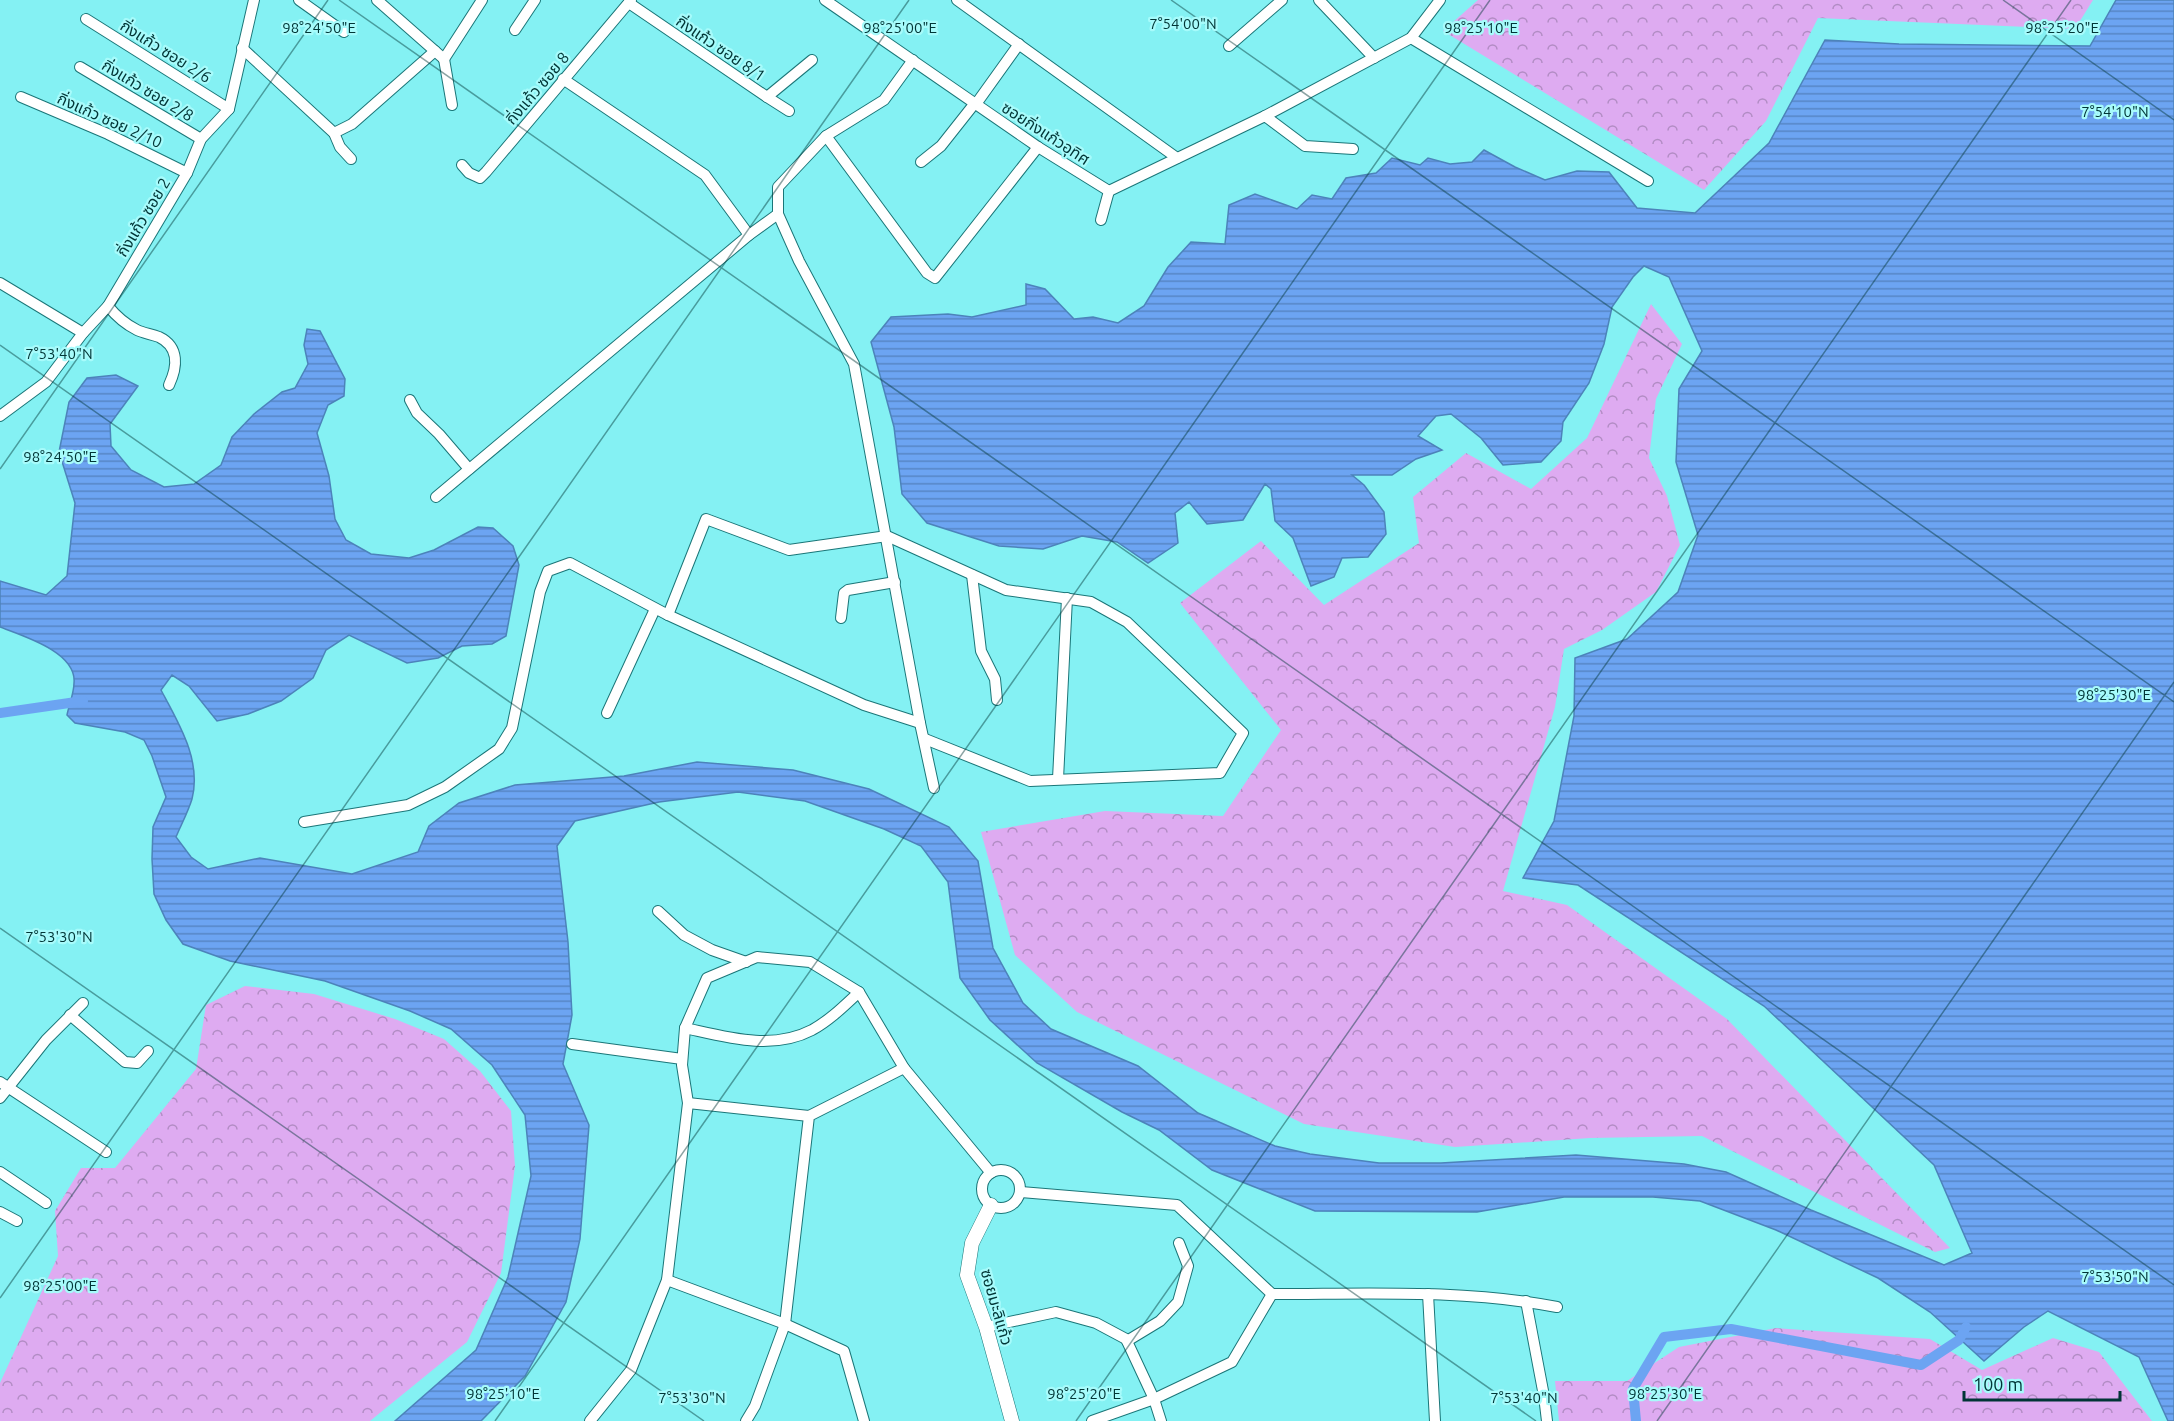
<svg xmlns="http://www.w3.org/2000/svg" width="2174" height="1421" viewBox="0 0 2174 1421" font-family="Ubuntu,'Noto Sans Thai',sans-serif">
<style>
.forest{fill:url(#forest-crowns)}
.water{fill:url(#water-rules);stroke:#4c83ba;stroke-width:1.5}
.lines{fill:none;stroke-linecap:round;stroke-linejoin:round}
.canal{stroke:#6ca4f2;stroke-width:10}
.minor-casing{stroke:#1b7678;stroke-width:12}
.tertiary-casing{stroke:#1b7678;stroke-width:15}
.minor{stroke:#fff;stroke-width:10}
.tertiary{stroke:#fff;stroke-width:14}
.ticks{fill:none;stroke:#013536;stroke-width:1.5;stroke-opacity:0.45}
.labels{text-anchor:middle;stroke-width:4.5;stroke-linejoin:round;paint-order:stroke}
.street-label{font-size:16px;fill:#013536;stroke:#a7fbfb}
.ticks-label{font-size:15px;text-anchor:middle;fill:#013536;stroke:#a7fbfb;stroke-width:4.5;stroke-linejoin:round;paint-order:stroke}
</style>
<defs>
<pattern id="forest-crowns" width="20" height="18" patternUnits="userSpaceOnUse" patternTransform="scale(1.5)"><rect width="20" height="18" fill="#deabf1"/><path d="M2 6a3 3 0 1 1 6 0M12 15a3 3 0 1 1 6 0" fill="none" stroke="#b28cc4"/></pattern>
<pattern id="water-rules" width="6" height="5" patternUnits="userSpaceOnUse" patternTransform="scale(1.5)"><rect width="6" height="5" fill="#6ca4f2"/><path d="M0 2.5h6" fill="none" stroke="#5686c5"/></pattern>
</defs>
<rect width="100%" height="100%" fill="#84f1f3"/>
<g class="forest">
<polygon points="1478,0 2093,0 2075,29 1818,18 1766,121 1704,190 1443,31"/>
<polygon points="1651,304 1682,344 1656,399 1649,458 1667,496 1680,545 1656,592 1602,630 1564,649 1555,707 1503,891 1567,905 1727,1019 1950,1248 1935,1252 1702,1136 1590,1138 1455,1147 1304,1124 1077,1012 1015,955 981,832 1105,811 1223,816 1281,730 1180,603 1261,541 1324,605 1419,543 1413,497 1466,453 1531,489 1587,438"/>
<polygon points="245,986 314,994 395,1019 444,1039 480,1071 511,1111 515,1166 501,1273 467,1342 370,1421 0,1421 0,1383 58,1256 55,1211 81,1168 115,1168 196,1069 206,1005"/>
<polygon points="1776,1328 1930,1339 1982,1370 2053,1338 2099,1352 2152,1421 1559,1421 1555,1381 1627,1381 1679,1347"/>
</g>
<path class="water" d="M2116,0H2174V1421H2168L2139,1357L2048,1311L2024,1327L1984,1361L1930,1312L1878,1278L1776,1230L1700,1201L1653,1197H1564L1477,1212L1315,1211L1212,1170L1159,1130L1122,1112L1037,1063L990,1020L960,978L948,882L921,846L884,829L805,801L738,792L659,802L575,821L557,846L568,942L572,1015L563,1064L589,1125L580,1239L566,1302L525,1376L481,1421H395L476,1350L508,1277L531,1176L525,1115L492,1065L451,1029L410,1011L325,981L230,961L183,944L166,920L154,894L152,859L153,827L166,797L152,756L144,740L125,732L75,723L67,715C69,705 74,693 74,683C77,652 23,636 0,627V581L46,595L67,576L75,503L59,452L69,402L87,378L116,375L138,386L110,424L111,446L131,470L164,487L194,484L221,465L232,437L254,414L282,392L295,388L308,364L304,345L307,329L320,331L345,379L344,396L328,405L317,433L329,476L335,519L346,540L371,554L409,558L434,550L478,527L493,528L513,546L519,565L506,636L492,644L462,646L438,658L407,663L349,635L326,650L313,678L281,701L248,714L217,721L189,686L172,675L161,690C178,722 202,760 192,799C188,812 181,825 176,837L191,857L208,869L260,858L352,874L418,852L429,826L459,803L515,785L624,776L697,762L793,770L869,789L949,827L978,861L993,948L1023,1003L1051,1029L1138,1066L1198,1113L1275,1146L1310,1154L1379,1163H1441L1576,1155L1684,1164L1726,1172L1811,1210L1944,1265L1972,1253L1934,1165L1764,1006L1578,885L1523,878L1554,821L1574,716L1575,658L1627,639L1678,592L1698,535L1676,462L1679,389L1702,351L1669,277L1644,266L1633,277L1612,307L1604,344L1589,383L1563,422L1561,441L1541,462L1503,465L1481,438L1451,414L1436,416L1418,436L1442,450L1416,459L1392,475H1352L1364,485L1384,512L1386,534L1368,557L1342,558L1334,577L1311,586L1293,538L1275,521L1271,489L1265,484L1243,520L1207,524L1189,502L1175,513L1178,543L1148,563L1117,542L1082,536L1043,549L999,546L927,523L902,494L894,427L871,342L891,317L948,314L972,317L1026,305V284L1045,289L1074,319L1093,317L1118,323L1144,306L1168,267L1191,242L1225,244L1229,205L1255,194L1297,209L1312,195L1332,199L1346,178L1376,173L1392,158L1420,165L1428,158L1450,164L1472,162L1484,150L1515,167L1545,180L1577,171L1609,172L1637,208L1695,213L1769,143L1825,40L1899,44L2090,46Z"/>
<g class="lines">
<g class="canal">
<polyline points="0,713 83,701"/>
<polyline points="1636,1421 1633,1389 1664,1337 1731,1329 1921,1365 1959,1340 1966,1327"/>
</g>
<defs>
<g id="minor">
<polyline points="299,0 344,32"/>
<polyline points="377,0 444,59"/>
<polyline points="825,0 1038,147 1109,191 1265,116 1305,146 1353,149"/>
<polyline points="957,0 1177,158"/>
<polyline points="1319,0 1374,58"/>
<polyline points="629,3 767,97"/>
<polyline points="86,19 229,109"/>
<polyline points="515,30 535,0"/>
<polyline points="1411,38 1648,181"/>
<polyline points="1229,46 1282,0"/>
<polyline points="242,48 334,133 340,147 351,159"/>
<polyline points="444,59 482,0"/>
<polyline points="444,59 452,105"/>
<polyline points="913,60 884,100 826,136 778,187 778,214 799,261 854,364 920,723 934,788"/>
<polyline points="80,67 201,139"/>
<polyline points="563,79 705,175 749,235"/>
<polyline points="21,97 108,134 187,173"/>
<polyline points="976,104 1019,44"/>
<polyline points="789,111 767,97 812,60"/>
<polyline points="1265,116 1411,38 1440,0"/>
<polyline points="334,133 352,124 435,51"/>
<polyline points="826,136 927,273 935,278 1038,147"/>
<polyline points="921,162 941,146 975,103"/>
<polyline points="462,165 469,173 480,178 486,172 631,0"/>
<polyline points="1101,220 1109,191"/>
<polyline points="0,283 83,333"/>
<path d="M108,306C116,316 125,324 137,330C143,333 151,334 159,337C180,347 177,368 169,385"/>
<polyline points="410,400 417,413 439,434 469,469"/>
<polyline points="0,416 46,382 83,333 108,306 187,173 201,139 229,109 254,0"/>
<polyline points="436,497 749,235 778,214"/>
<polyline points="972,575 981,651 995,679 997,700"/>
<polyline points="668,615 706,519 789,550 887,536 1006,590 1091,602 1127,622 1243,733 1220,773 1030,781 925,739"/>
<polyline points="841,618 844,593 848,590 895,582"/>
<polyline points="607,713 655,609"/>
<polyline points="1058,779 1067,598"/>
<polyline points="304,822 408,805 445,787 499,749 512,728 540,592 548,571 570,563 668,615 864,705 920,723"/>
<polyline points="658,911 684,935 712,950 746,962"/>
<polyline points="70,1015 125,1062 137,1063 148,1051"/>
<path d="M685,1028C726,1037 772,1051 812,1030C830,1020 844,1006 859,992"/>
<polyline points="572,1044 682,1059"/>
<polyline points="0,1082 106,1152"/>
<polyline points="0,1098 46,1040 83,1003"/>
<polyline points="688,1103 809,1116"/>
<circle cx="1001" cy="1189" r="19"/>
<polyline points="0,1172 46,1203"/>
<path d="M1021,1192L1177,1205L1272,1294C1367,1294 1464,1289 1557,1307"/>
<polyline points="0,1212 17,1221"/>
<polyline points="667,1280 785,1324 844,1351 864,1421"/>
<polyline points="1428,1294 1435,1421"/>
<polyline points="1526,1301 1544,1396 1547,1421"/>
<polyline points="986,1327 1056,1312 1096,1323 1126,1339 1154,1399 1161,1421"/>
<polyline points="1127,1341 1160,1321 1178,1302 1188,1266 1179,1243"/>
<polyline points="590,1421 631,1370 667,1280 688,1103 682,1065 685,1028 707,978 757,957 810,962 859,992 904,1068 991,1173"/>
<polyline points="746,1421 755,1406 785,1324 809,1116 904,1068"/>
<polyline points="1092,1421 1154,1399 1232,1362 1272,1294"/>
</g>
<polyline id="tertiary" points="991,1205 972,1243 967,1275 986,1327 1012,1421"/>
</defs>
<use href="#minor" class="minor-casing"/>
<use href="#tertiary" class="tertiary-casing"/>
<use href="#minor" class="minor"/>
<use href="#tertiary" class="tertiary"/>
</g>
<path class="ticks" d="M339,0L2174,1285M1171,0L2174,702M2003,0L2174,120M0,345L1536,1421M0,469L328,0M0,928L704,1421M0,1298L909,0M495,1421L1490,0M1076,1421L2071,0M1657,1421L2174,682"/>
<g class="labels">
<g class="street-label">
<text transform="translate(721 48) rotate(34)" y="6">กิ่งแก้ว ซอย 8/1</text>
<text transform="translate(166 51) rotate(32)" y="6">กิ่งแก้ว ซอย 2/6</text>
<text transform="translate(537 88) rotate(-50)" y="6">กิ่งแก้ว ซอย 8</text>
<text transform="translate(148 90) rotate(31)" y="6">กิ่งแก้ว ซอย 2/8</text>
<text transform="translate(110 120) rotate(24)" y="6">กิ่งแก้ว ซอย 2/10</text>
<text transform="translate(1046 133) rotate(33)" y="6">ซอยกิ่งแก้วอุทิศ</text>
<text transform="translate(143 217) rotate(-59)" y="6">กิ่งแก้ว ซอย 2</text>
<text transform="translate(997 1307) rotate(74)" y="6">ซอยมะลิแก้ว</text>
</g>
</g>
<g class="ticks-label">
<text x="1183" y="29">7°54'00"N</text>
<text x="319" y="33">98°24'50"E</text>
<text x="900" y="33">98°25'00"E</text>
<text x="1481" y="33">98°25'10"E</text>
<text x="2062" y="33">98°25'20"E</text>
<text x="2115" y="117">7°54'10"N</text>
<text x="59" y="359">7°53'40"N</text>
<text x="60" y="462">98°24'50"E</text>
<text x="2114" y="700">98°25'30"E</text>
<text x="59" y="942">7°53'30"N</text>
<text x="2115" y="1282">7°53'50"N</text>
<text x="60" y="1291">98°25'00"E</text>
<text x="503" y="1399">98°25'10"E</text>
<text x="1084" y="1399">98°25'20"E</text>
<text x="1665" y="1399">98°25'30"E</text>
<text x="692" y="1403">7°53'30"N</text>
<text x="1524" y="1403">7°53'40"N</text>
</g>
<path d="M1964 1391v9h156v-9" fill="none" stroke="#013536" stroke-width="3"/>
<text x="1973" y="1391" font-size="18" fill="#013536" stroke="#a7fbfb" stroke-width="4.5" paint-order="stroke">100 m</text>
</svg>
